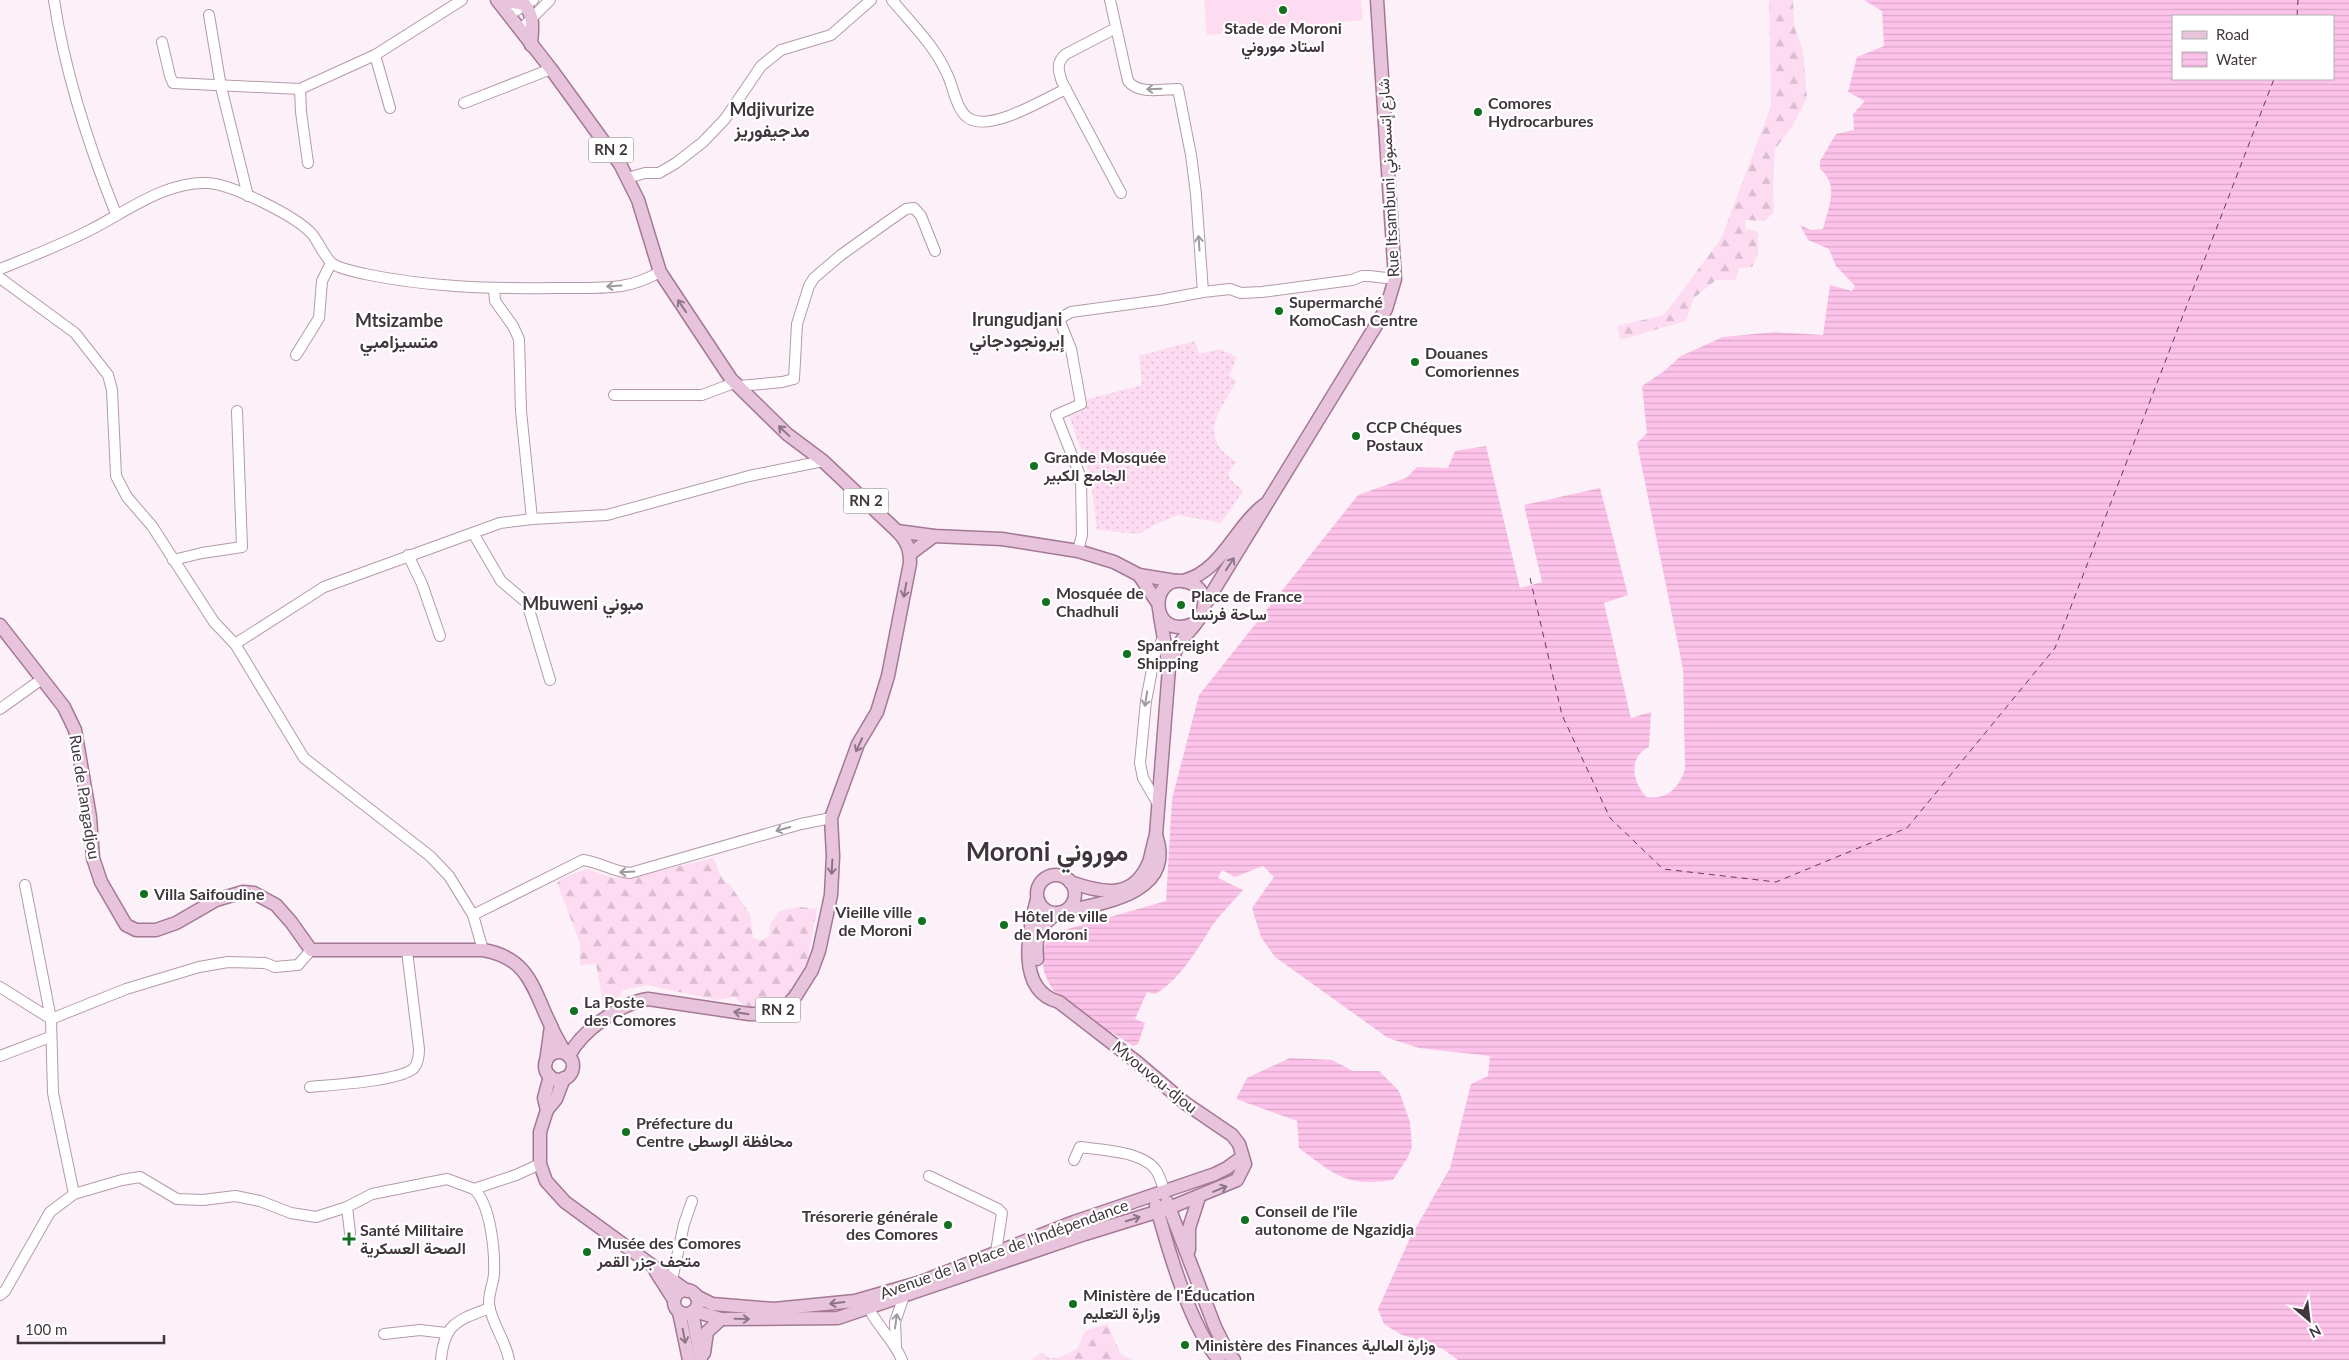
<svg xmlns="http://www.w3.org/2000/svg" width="2349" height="1360" viewBox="0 0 2349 1360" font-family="Lato,Vazirmatn,sans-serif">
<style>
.grass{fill:url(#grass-dots)}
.forest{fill:url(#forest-firs)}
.garden{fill:#fddbf1}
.water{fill:url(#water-rules);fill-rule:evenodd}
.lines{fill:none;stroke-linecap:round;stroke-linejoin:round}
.ferry{stroke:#722f60;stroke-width:1;stroke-dasharray:6 5;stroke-linecap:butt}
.minor-casing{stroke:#b599ab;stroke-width:12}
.major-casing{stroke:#a47895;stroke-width:15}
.minor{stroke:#fff;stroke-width:10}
.major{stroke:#e8c4dc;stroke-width:12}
.oneway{stroke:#a09a9e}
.oneway2{stroke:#8c7685}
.poi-dot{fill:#117120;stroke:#fff;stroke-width:2}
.labels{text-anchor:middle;stroke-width:4.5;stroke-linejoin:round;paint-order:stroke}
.shield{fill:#fff;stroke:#7a7277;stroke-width:1}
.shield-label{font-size:15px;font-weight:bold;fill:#41363d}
.poi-label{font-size:16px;font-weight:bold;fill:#41363d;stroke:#fff;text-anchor:start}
.street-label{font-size:16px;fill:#41363d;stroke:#fff}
.neighbourhood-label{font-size:18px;font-weight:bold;fill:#41363d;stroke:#fff}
.town-label{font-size:26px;font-weight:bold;fill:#41363d;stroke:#fff}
</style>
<defs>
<pattern id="grass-dots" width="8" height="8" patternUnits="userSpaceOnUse" patternTransform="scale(1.25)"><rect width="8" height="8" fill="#fddbf1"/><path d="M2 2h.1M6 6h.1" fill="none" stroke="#dabdd0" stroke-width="1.8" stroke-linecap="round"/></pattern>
<pattern id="forest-firs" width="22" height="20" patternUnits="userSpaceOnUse" patternTransform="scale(1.25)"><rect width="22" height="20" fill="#fddbf1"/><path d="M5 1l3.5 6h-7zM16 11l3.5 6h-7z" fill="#dabdd0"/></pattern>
<pattern id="water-rules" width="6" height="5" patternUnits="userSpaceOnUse" patternTransform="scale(1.25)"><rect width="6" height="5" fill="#fdc2e9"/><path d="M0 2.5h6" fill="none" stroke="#daa7c9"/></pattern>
</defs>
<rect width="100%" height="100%" fill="#fdf1f9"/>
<path class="grass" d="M1195,341L1199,354L1220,349L1237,357L1229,376L1237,381C1219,412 1196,437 1237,462L1228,473L1231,480L1243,491L1221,523L1178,515L1152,526L1139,534L1097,530L1090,474L1069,416L1086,410L1084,400L1142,385L1139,356Z"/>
<g class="forest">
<polygon points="1769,0 1793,0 1794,26 1803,51 1807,98 1792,127 1775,149 1773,188 1774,212 1765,221 1745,220 1746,229 1758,232 1758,255 1752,267 1740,268 1735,280 1716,280 1694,298 1686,321 1620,340 1617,326 1664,315 1721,239 1771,106"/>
<path d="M713,858L723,880L730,885L750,914L753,938L761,941L769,936L771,923L779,911L800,907L817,909L809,952V967L780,1007C758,1011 752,1015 735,997L716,1000L647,985L623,990L613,1012L605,1014L596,964L580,965V943L557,883L562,878L587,869L613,878L638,876Z"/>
<polygon points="1107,1324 1121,1354 1133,1360 1031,1360 1042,1352 1050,1359 1061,1357 1078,1348 1085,1331"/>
</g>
<polygon class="garden" points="1204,0 1361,0 1363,20 1207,35"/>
<g class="water">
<path d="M1864,0H2349V1360H1458L1443,1349L1400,1334L1384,1324L1378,1309L1410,1238L1450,1168L1471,1084L1488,1076L1490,1056L1419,1048L1388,1038L1275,957L1261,937L1252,908L1274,877L1263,866L1235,877L1222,870L1218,878L1243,890C1233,902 1221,913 1212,926C1197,950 1180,980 1155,994L1147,992L1135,1019L1145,1023L1138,1044L1133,1046L1113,1033L1103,1034C1070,1009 1025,980 1050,934L1166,901L1172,799L1199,695L1358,495L1406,478L1417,467L1448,468L1455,451L1486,446L1520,588L1542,582L1524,505L1600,488L1628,595L1604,603L1631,718L1651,712L1649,747C1628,757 1632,781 1646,797C1667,800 1679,788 1685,769L1683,669L1637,443L1647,433L1642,386L1663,372L1681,356L1723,337L1775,332L1823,335L1830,285L1852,291L1855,286L1836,266L1829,249L1808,240L1800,225L1811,230L1823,229C1828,208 1840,185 1820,169V161L1836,134L1854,130L1853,114L1865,101L1848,92L1857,57L1884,46L1882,11ZM2173,16H2333V79H2173Z"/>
<path d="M1290,1058L1332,1060L1353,1071H1379L1399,1091L1410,1122L1412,1147L1408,1157L1393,1180C1346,1187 1335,1175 1299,1148L1297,1121L1236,1099L1247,1078Z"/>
</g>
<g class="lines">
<g class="ferry">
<polyline points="2297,16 2298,0"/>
<polyline points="1530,578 1562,715 1610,818 1663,869 1776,882 1907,828 2055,648 2274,79"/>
</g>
<defs>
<g id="minor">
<path d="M54,0C65,74 88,144 116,214"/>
<path d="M892,0C911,23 935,46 947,74C954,87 956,114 972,120C996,129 1044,99 1066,89"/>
<path d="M1110,0L1128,81C1139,95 1162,89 1178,89L1191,155L1196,194L1203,292"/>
<polyline points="209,15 221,87 248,196"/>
<polyline points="509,15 533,0"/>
<path d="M1116,28L1066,54C1056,62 1058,70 1062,82L1121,193"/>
<polyline points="520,30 550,0"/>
<polyline points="162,42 170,76 173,83 300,89"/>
<polyline points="375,55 390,108"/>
<polyline points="464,103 551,69"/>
<polyline points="308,163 301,112 300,89 375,55 462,0"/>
<polyline points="627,178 645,173 659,173 676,163 703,142 725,119 761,66 781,50 831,35 871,0"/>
<path d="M0,269C30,257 61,245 90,230C126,212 165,181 208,183C231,184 296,216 312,234C318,241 326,260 333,264C343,270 354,271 365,274C427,287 490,289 553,288C575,288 599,289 621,286C636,284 647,279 660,272"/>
<polyline points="0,278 75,333 108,375 112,390 116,476 127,497 152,526 214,622 235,644 304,758 430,856 449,876 473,915 483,950"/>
<polyline points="494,289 495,301 513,326 519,339 521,411 532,519"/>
<polyline points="296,355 319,318 322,281 331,263"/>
<polyline points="739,386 782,382 794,379 797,324 809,286 814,278 841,255 890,220 906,209 914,208 921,216 935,251"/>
<polyline points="614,395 702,395 734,383"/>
<polyline points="473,533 501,581 527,603 550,680"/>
<polyline points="1078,551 1082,535 1081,478 1056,415 1081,404 1071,349 1059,319 1071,312 1160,300 1203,292 1230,289 1241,293 1262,292 1352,280 1362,276 1369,276 1395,279"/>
<polyline points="408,555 422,584 440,636"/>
<polyline points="173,560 202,553 242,547 237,411"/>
<polyline points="235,644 324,587 500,523 532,519 607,515 749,476 823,461"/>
<polyline points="0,709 42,679"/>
<polyline points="1158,804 1143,778 1140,763 1146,701 1155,654 1164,636"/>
<path d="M473,915L583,860C600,862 613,872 630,873L801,824L831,818"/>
<polyline points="0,987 51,1019 25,885"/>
<polyline points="0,1056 50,1037"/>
<path d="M310,1087C331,1085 401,1081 414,1068C418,1063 419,1055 419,1049L407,951"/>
<path d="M1074,1160L1080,1147C1101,1150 1141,1151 1155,1169C1160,1175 1162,1184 1164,1191"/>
<polyline points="929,1176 998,1209 1002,1213 996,1252 997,1258"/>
<path d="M474,1189C491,1205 495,1252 494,1274C493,1285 488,1295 489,1305C492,1324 506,1341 509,1360"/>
<polyline points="74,1194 53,1093 51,1019 126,989 199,967 228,962 265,963 275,967 298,965 311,950"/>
<polyline points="350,1233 347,1207 372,1194 447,1179 474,1189 516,1175 540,1164"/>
<polyline points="672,1280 684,1224 692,1201"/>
<polyline points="0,1295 5,1291 50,1212 74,1194 122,1180 140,1177 177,1199 203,1200 235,1196 260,1201 291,1213 316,1217 347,1207"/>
<path d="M866,1302C874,1324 893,1338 902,1360"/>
<polyline points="384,1334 420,1330 446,1333"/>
<polyline points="896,1346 895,1322 904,1296 903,1292"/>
<path d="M441,1360C444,1323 458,1320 490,1308"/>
</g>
<g id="major">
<path d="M497,0L551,69L620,164L638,200L660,272L731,379L787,434L823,461L897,531C907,541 910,549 910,563L888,676L877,712L858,744L831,818L833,856L831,895L819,951L812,970L795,997L784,1008L765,1014H749L648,999C621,1003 581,1031 569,1056"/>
<path d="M502,0L524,4C535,17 532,29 531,45"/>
<polyline points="897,531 934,536 1002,539 1078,551 1114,562 1139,575 1176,581"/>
<polyline points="910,554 934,536"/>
<polyline points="1139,575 1157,602"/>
<path d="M1183,581C1221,572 1235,527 1264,505"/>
<polyline points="1204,606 1386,309 1395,279 1377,0"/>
<path d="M0,625L64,707L75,730L90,817L93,858L101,882L126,925L136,930H156L176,923L216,900L243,892L254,893L276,905L291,922L311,950H483C530,958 533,990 551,1026C555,1036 561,1045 566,1054"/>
<path d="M1169,668C1172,661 1174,653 1178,646C1186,631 1210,616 1203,597C1201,589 1195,584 1187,582C1148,571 1148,642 1193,624"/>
<circle cx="1056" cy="894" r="19"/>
<path d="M1070,882C1102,893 1133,901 1149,862C1152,853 1153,844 1156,835L1169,668L1160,616"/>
<path d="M1065,911C1105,903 1176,893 1156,835"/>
<path d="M1037,959C1035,935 1038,926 1058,913"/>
<circle cx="559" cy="1066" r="14"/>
<polyline points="546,1062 551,1026"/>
<polyline points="564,1078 556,1099 547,1110 540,1132 540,1164 546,1181 565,1202 687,1291"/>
<polyline points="547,1110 544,1098 550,1076"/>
<polyline points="1167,1202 1215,1327 1228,1353 1234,1360"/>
<path d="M1156,1205C1168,1249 1190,1326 1219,1360"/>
<polyline points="1189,1250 1189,1228 1199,1197"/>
<polyline points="656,1272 674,1300"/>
<circle cx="686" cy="1302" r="12"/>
<polyline points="696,1296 712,1304 774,1309 855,1301 921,1282 1074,1222 1215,1174 1227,1168 1242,1157"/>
<path d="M694,1311L721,1319L838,1318L1085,1234L1169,1208L1237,1180L1245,1164L1239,1144L1232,1135L1185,1103L1138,1063L1059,1002C1015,990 1029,930 1037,899"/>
<polyline points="679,1312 689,1360"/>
<polyline points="692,1312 701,1360"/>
<polyline points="704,1353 707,1332 721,1319"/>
</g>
</defs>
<use href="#minor" class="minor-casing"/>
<use href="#major" class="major-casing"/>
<use href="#minor" class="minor"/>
<use href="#major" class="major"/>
</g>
<defs><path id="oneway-shaft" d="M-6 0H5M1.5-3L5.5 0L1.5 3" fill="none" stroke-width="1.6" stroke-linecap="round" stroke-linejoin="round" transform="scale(1.25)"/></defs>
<g class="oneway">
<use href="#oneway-shaft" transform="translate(1154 89) rotate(178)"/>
<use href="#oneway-shaft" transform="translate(1199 243) rotate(-94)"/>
<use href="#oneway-shaft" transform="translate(614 286) rotate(176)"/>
<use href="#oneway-shaft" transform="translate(1146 699) rotate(99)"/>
<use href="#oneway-shaft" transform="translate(783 829) rotate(164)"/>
<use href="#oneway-shaft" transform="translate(627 872) rotate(177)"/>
<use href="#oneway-shaft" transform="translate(896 1321) rotate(-82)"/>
</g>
<g class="oneway2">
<use href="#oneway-shaft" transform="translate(682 306) rotate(-124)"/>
<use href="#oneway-shaft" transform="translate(784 431) rotate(-137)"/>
<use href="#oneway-shaft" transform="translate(1230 564) rotate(-57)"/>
<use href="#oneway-shaft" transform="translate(905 590) rotate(101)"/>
<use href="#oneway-shaft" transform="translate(859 745) rotate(115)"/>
<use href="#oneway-shaft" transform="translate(832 867) rotate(93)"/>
<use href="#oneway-shaft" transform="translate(741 1013) rotate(-171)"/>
<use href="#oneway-shaft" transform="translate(1220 1189) rotate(-22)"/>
<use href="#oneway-shaft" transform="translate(1133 1219) rotate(-17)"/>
<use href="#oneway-shaft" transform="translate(837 1303) rotate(173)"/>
<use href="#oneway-shaft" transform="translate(742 1319) rotate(1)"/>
<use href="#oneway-shaft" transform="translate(684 1336) rotate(79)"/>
</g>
<g class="poi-dot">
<circle cx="1283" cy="10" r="5"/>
<circle cx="1478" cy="112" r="5"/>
<circle cx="1279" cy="311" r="5"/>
<circle cx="1415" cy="362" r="5"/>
<circle cx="1356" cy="436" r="5"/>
<circle cx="1034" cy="466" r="5"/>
<circle cx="1046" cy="602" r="5"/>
<circle cx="1181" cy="605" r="5"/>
<circle cx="1127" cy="654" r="5"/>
<circle cx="144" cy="894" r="5"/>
<circle cx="922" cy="921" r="5"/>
<circle cx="1004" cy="925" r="5"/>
<circle cx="574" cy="1011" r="5"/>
<circle cx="626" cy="1132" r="5"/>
<circle cx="1245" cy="1220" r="5"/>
<circle cx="948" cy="1225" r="5"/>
<path d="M346.5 1231.5h5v5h5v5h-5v5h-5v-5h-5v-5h5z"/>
<circle cx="587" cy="1252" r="5"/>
<circle cx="1073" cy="1304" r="5"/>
<circle cx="1185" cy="1345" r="5"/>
</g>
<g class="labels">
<g class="shield">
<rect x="588.5" y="137.5" width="45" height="25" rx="4"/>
<rect x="843.5" y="488.5" width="45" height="25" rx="4"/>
<rect x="755.5" y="997.5" width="45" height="25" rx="4"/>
</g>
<g class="shield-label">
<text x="611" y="155">RN 2</text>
<text x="866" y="506">RN 2</text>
<text x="778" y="1015">RN 2</text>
</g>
<g class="poi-label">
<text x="1283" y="34" text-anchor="middle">Stade de Moroni<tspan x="1283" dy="18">استاد موروني</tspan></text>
<text x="1488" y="109">Comores<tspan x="1488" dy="18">Hydrocarbures</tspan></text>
<text x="1289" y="308">Supermarché<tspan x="1289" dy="18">KomoCash Centre</tspan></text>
<text x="1425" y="359">Douanes<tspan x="1425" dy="18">Comoriennes</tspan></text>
<text x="1366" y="433">CCP Chéques<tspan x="1366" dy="18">Postaux</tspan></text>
<text x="1044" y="463">Grande Mosquée<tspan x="1044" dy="18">الجامع الكبير</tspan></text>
<text x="1056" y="599">Mosquée de<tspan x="1056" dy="18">Chadhuli</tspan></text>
<text x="1191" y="602">Place de France<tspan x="1191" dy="18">ساحة فرنسا</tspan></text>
<text x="1137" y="651">Spanfreight<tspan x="1137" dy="18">Shipping</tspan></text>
<text x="154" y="900">Villa Saifoudine</text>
<text x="912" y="918" text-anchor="end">Vieille ville<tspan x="912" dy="18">de Moroni</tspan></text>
<text x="1014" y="922">Hôtel de ville<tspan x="1014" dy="18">de Moroni</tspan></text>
<text x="584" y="1008">La Poste<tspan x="584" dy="18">des Comores</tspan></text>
<text x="636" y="1129">Préfecture du<tspan x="636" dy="18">Centre محافظة الوسطى</tspan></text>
<text x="1255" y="1217">Conseil de l'île<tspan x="1255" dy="18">autonome de Ngazidja</tspan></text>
<text x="938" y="1222" text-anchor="end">Trésorerie générale<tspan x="938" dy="18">des Comores</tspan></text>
<text x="360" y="1236">Santé Militaire<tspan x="360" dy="18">الصحة العسكرية</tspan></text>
<text x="597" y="1249">Musée des Comores<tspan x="597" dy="18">متحف جزر القمر</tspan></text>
<text x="1083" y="1301">Ministère de l'Éducation<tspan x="1083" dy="18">وزارة التعليم</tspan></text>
<text x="1195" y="1351">Ministère des Finances وزارة المالية</text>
</g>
<g class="street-label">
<text transform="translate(1388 178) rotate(-93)" y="6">Rue Itsambuni شارع إتسمبوني</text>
<text transform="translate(85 797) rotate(81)" y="6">Rue de Pangadjou</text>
<text transform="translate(1155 1077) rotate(39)" y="6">Mvouvou-djou</text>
<text transform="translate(1004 1249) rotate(-20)" y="6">Avenue de la Place de l'Indépendance</text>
</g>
<g class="neighbourhood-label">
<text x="772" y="116">Mdjivurize<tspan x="772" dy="21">مدجيفوريز</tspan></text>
<text x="1017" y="326">Irungudjani<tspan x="1017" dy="21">إيرونجودجاني</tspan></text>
<text x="399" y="327">Mtsizambe<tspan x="399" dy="21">متسيزامبي</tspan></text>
<text x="583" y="610">Mbuweni مبوني</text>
</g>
<g class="town-label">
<text x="1047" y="861">Moroni موروني</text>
</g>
</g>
<rect x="2172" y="15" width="162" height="65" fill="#ffffff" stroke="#b3afb1"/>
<rect x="2182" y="31" width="25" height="8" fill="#e8c4dc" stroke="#b3afb1"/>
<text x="2216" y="40" font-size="15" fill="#41363d">Road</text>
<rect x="2182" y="52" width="25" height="15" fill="url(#water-rules)" stroke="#b3afb1"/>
<text x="2216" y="65" font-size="15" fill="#41363d">Water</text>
<g transform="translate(2309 1320) rotate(152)" stroke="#ffffff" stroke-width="4" paint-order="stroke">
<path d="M0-4L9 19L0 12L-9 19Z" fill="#41363d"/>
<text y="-8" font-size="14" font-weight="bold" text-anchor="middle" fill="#41363d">N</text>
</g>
<path d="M18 1335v8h146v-8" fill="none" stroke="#41363d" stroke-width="2.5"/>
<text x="25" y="1335" font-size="15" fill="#41363d" stroke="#ffffff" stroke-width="4" paint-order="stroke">100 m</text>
</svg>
